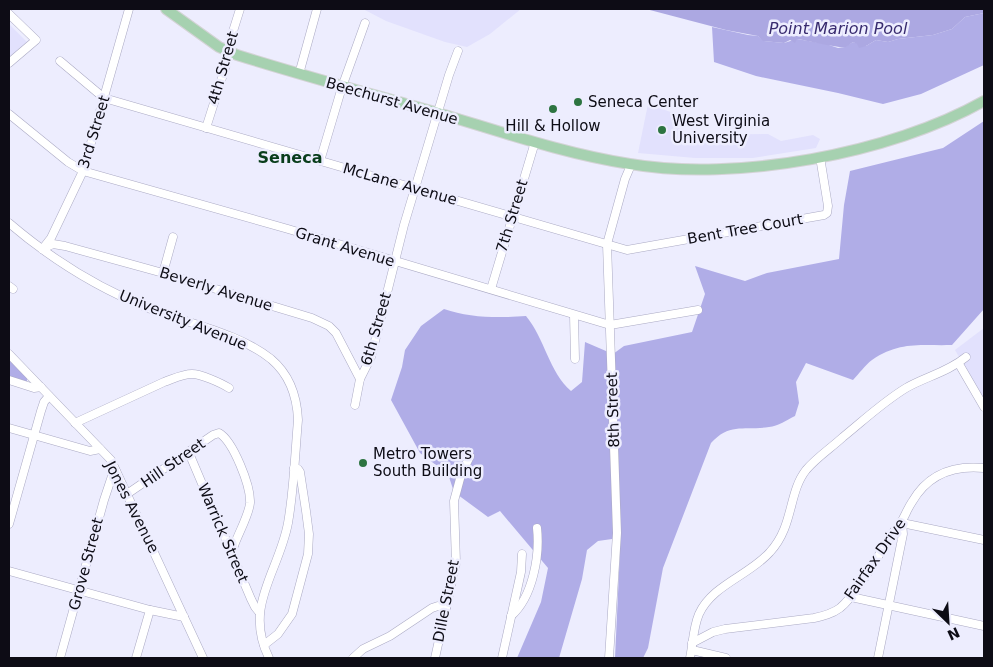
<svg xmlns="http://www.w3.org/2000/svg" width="993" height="667" viewBox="0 0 993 667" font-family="'DejaVu Sans',sans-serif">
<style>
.built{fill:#e2e1fd}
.forest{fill:#b0ade7}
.water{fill:#aca8e2}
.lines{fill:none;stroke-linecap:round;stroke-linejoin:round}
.minor-casing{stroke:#abaac4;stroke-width:9}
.major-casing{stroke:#d3d3d5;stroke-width:12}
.minor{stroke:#fff;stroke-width:8}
.major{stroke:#a6d1b0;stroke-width:10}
.poi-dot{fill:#2d7441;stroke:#ededfe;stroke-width:2}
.labels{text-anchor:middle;stroke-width:5;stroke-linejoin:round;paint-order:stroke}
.street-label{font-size:15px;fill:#0d0c15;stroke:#ededfe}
.poi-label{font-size:15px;fill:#0d0c15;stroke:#ededfe;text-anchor:start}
.water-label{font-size:16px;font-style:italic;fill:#382b6f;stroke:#ededfe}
.neighbourhood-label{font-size:16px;font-weight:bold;fill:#093d1b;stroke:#ededfe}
</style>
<rect width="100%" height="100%" fill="#ededfe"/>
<g class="built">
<polygon points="363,9 521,9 490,34 467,47 445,42 386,21"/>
<polygon points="9,24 27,42 9,60"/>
<polygon points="648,104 682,116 679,128 686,135 768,134 781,141 813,135 820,139 816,148 753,158 695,158 638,153"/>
<polygon points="984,328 984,400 955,350"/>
</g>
<g class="forest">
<polygon points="984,13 984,65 921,94 883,104 838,93 756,76 714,62 712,27 748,35 758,36 764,41 784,43 797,39 826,44 838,48 845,47 853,42 866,46 876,40 888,42 898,39 933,35 952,29 965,17"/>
<path d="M984,121V309L952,345C921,346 900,341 872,360C865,365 859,374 853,380L806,363L796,382L799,403L795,416C787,420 778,426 769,427C744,431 730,422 711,443L663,568L648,648L643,658H615L620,551L612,539L598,541L587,550L582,579L559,658H517L541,602L548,568L500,511L488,517L454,492L448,474L420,453L391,400L402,367L405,350L421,326L444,309C469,318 499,318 526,316C545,339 549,372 571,391L582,382L585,342L613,354L624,346L692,332L705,294L695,266L745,281L767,273L839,259L844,205L850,171L943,148Z"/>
<polygon points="9,358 27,377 27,383 9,379"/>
</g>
<path class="water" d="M646,9H984V13L965,17L952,29L933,35L898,39L888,42L876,40L866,46L859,48L857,44L853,42C850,44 848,46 846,47C841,49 805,40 797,39L795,43L790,40L784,43L763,41L758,36L726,30Z"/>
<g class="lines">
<defs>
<g id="minor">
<polyline points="9,14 36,40 9,63"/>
<polyline points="60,61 104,98 627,250 824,215 827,213 828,206 820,157"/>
<polyline points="299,74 317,9"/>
<polyline points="9,114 68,162 83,171 288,229 610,325 698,310"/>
<polyline points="206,128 228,59 229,44 240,9"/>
<polyline points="320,161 342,87 365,23"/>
<path d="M9,223C50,258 98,288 148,308C188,324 237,332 271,359C290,375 297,396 298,420C295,454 294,489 288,523C279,572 243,606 269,658"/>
<polyline points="44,247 51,238 83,171 129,9"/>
<polyline points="42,249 53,244 65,246 163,273 312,318 329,326 336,333 360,379"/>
<polyline points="163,273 173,237"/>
<polyline points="9,286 13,289"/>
<polyline points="491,289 535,142"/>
<polyline points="574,315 575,359"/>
<polyline points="9,354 111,460 203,658"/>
<polyline points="959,364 984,407"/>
<polyline points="9,380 34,388 41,387"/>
<polyline points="355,405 360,379 371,357 404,225 449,75 458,51"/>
<path d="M75,423L164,382C173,379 182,374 192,374C201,374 221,383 229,388"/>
<polyline points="9,428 90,451 100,449"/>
<polyline points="189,453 251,599 255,607 259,612"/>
<path d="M127,494L213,435L219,433C233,441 251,486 250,503C249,515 238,534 234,546L230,549"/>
<polyline points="9,524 41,411 44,402 49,396"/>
<polyline points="9,571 150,610 184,617"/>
<polyline points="851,597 984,626"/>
<path d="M511,616C533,597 540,555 537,528"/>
<path d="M692,643L713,632L725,629L814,618C823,616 832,614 840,608C858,593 880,552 894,531C905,520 904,514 912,502C928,474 953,465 984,468"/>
<polyline points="264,645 278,634 292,614 308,554 309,534 306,511 300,472 298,469 294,468"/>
<polyline points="692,650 726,658"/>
<polyline points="60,658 104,500 112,476 116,471"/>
<polyline points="136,658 150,610"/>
<polyline points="353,658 363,649 390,636 432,608 438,606 446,608"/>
<polyline points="435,658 456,563 454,501 461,475 470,456"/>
<polyline points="502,658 521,572 522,554"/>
<polyline points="609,658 617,533 607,244 625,179 631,165"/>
<path d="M690,658C693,644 693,628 699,614C712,585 750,575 770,552C794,526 788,493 806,470C816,458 831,448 843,437C864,420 883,402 906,388C925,377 948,372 966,357"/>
<polyline points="878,658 903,534 902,523 984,540"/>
</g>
<path id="major" d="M166,9L219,47L237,55C304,76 371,94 438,113C502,132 565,154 630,164C736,182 890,154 984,101"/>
</defs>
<use href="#minor" class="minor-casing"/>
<use href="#major" class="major-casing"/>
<use href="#minor" class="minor"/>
<use href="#major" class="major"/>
</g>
<g class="poi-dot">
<circle cx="578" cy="102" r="5"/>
<circle cx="553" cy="109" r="5"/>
<circle cx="662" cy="130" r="5"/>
<circle cx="363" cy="463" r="5"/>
</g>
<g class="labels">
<g class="street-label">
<text transform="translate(223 68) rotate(-74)" y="5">4th Street</text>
<text transform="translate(392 101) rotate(16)" y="5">Beechurst Avenue</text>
<text transform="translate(94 132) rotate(-73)" y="5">3rd Street</text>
<text transform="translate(400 184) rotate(16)" y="5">McLane Avenue</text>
<text transform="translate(512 216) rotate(-73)" y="5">7th Street</text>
<text transform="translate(745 229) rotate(-10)" y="5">Bent Tree Court</text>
<text transform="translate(345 247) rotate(17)" y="5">Grant Avenue</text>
<text transform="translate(216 289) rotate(17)" y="5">Beverly Avenue</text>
<text transform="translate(183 320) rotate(22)" y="5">University Avenue</text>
<text transform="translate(376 329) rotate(-74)" y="5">6th Street</text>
<text transform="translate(613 410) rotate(-92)" y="5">8th Street</text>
<text transform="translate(173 463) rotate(-35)" y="5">Hill Street</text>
<text transform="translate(132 507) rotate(63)" y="5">Jones Avenue</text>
<text transform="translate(223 533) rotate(67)" y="5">Warrick Street</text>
<text transform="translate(875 559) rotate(-55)" y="5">Fairfax Drive</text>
<text transform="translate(86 564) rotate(-75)" y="5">Grove Street</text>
<text transform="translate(446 601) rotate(-79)" y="5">Dille Street</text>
</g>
<g class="poi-label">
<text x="588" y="107">Seneca Center</text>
<text x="672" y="126">West Virginia<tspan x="672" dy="17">University</tspan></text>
<text x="553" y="131" text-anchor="middle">Hill &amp; Hollow</text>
<text x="373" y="459">Metro Towers<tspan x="373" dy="17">South Building</tspan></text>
</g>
<g class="water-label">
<text x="838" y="34">Point Marion Pool</text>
</g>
<g class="neighbourhood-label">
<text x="290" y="163">Seneca</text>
</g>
</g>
<rect width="993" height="667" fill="none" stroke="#0d0c15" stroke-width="20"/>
<g transform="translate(948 622) rotate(155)" stroke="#ededfe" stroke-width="4" paint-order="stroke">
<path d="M0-4L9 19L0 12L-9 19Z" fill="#0d0c15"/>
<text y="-8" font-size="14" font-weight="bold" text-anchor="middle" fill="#0d0c15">N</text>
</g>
</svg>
